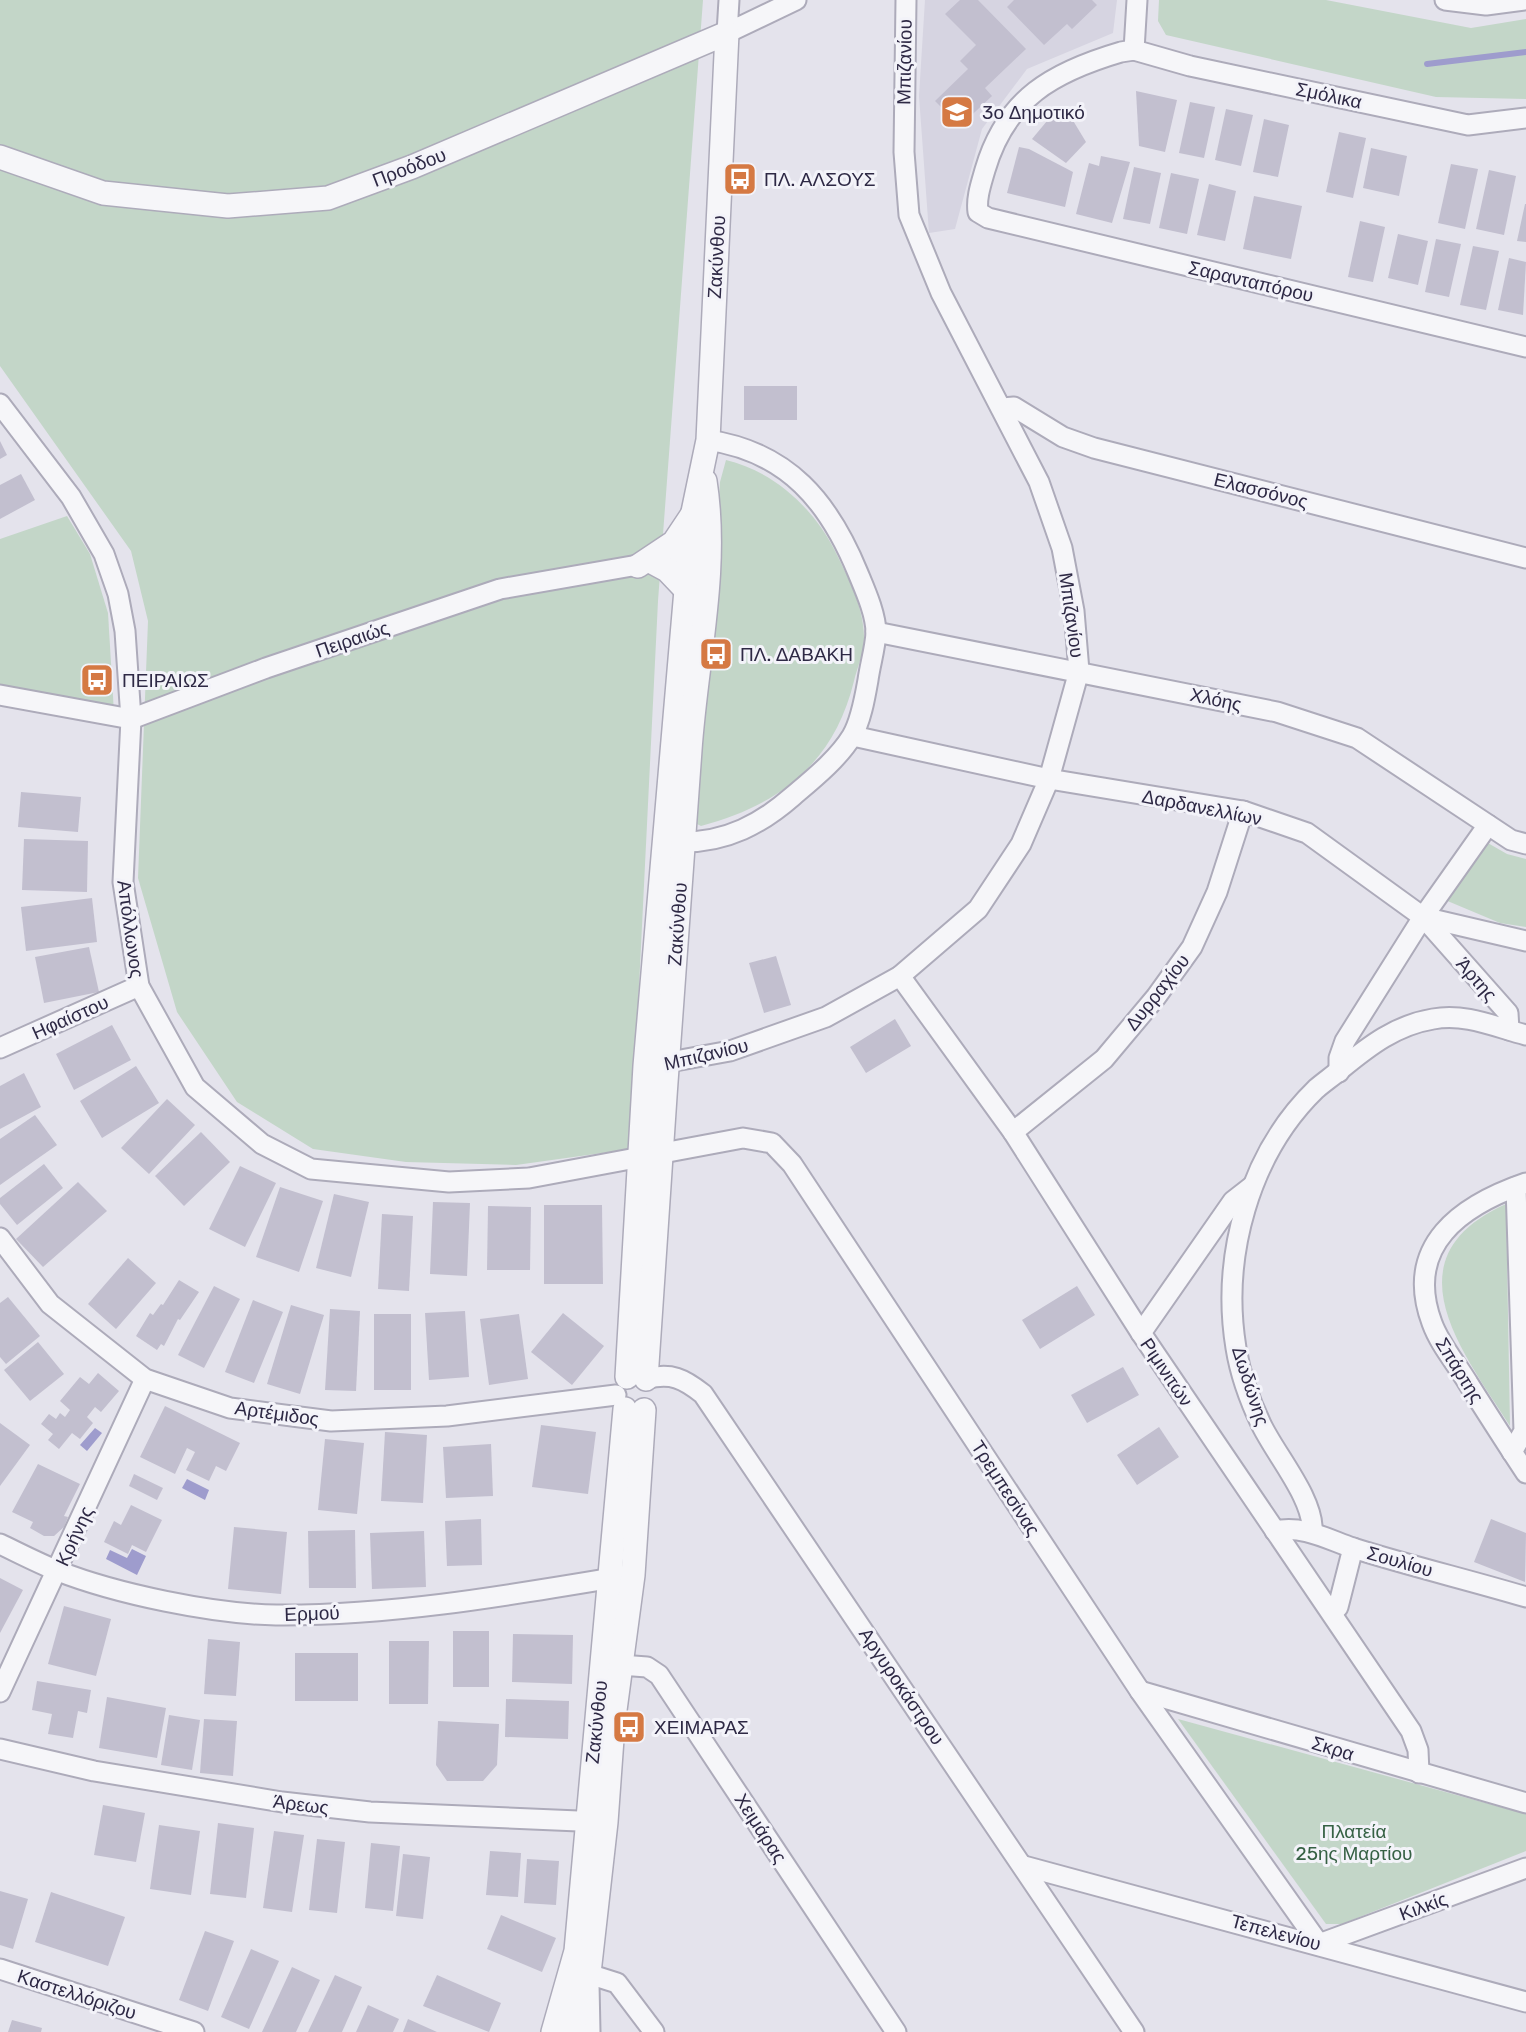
<svg xmlns="http://www.w3.org/2000/svg" width="1526" height="2032" viewBox="0 0 1526 2032" font-family="Rubik,sans-serif">
<style>
.built{fill:#d6d4e1}
.green{fill:#c3d6c8}
.water{fill:#9e9ccd}
.lines{fill:none;stroke-linecap:round;stroke-linejoin:round}
.stream{stroke:#9e9ccd;stroke-width:6}
.building{fill:#c2bfcf}
.minor-casing{stroke:#adabba;stroke-width:23}
.tertiary-casing{stroke:#adabba;stroke-width:26}
.minor{stroke:#f6f6f9;stroke-width:19}
.tertiary{stroke:#f6f6f9;stroke-width:23}
.labels{text-anchor:middle;stroke-width:6;stroke-linejoin:round;paint-order:stroke}
.street-label{font-size:19px;fill:#2e2945;stroke:#f3f3f9}
.poi-label{font-size:19px;fill:#2e2945;stroke:#f3f3f9;text-anchor:start}
.park-label{font-size:19px;fill:#366144;stroke:#f3f3f9}
</style>
<rect width="100%" height="100%" fill="#e4e3ec"/>
<polygon class="built" points="925,0 1117,0 1113,33 1027,69 982,129 955,229 929,233 919,96"/>
<g class="green">
<polygon points="0,0 703,0 658,601 631,1149 516,1165 406,1162 313,1149 237,1102 177,1012 138,878 148,621 131,551 0,366"/>
<polygon points="1159,0 1326,0 1471,28 1526,19 1526,99 1436,97 1166,35 1158,21"/>
<path d="M726,460C772,471 812,506 834,549C847,575 865,609 864,639C864,653 857,668 854,681C834,763 780,805 701,826L697,824L720,482Z"/>
<polygon points="67,516 90,554 108,613 114,713 0,690 0,539"/>
<polygon points="1472,834 1507,854 1526,859 1526,927 1500,923 1438,897"/>
<path d="M1506,1204L1510,1426C1463,1352 1386,1258 1506,1204Z"/>
<polygon points="1178,1719 1526,1814 1526,1851 1342,1924 1326,1924"/>
</g>
<g class="water">
<polygon points="95,1428 102,1433 87,1451 80,1445"/>
<polygon points="187,1479 209,1490 205,1500 182,1488"/>
<polygon points="132,1549 146,1556 137,1575 106,1559 110,1550 127,1558"/>
</g>
<g class="lines">
<polyline class="stream" points="1427,64 1526,52"/>
</g>
<g class="building">
<polygon points="960,0 978,0 1026,49 985,88 992,96 960,126 935,101 968,69 960,61 976,45 945,14"/>
<polygon points="1014,0 1092,0 1097,5 1072,29 1067,24 1044,45 1007,7"/>
<polygon points="1136,91 1177,100 1165,152 1139,146"/>
<polygon points="1190,102 1215,107 1204,158 1179,153"/>
<polygon points="1066,109 1086,142 1066,163 1032,139 1047,121"/>
<polygon points="1226,109 1253,115 1241,166 1215,160"/>
<polygon points="1264,119 1289,125 1278,177 1253,172"/>
<polygon points="1339,132 1366,138 1353,198 1326,192"/>
<polygon points="1019,147 1029,149 1073,172 1065,207 1007,193"/>
<polygon points="1371,148 1407,156 1399,196 1363,188"/>
<polygon points="1101,156 1130,162 1112,223 1076,214 1089,163 1099,166"/>
<polygon points="1451,164 1478,169 1465,229 1438,223"/>
<polygon points="1134,167 1161,173 1150,224 1123,219"/>
<polygon points="1489,170 1516,176 1504,235 1476,229"/>
<polygon points="1171,173 1199,179 1187,234 1159,228"/>
<polygon points="1209,184 1236,191 1225,241 1197,235"/>
<polygon points="1254,196 1302,206 1291,259 1243,249"/>
<polygon points="1525,204 1526,204 1526,242 1517,241"/>
<polygon points="1360,221 1385,227 1373,282 1348,277"/>
<polygon points="1398,234 1428,241 1418,285 1388,278"/>
<polygon points="1436,239 1461,244 1449,297 1425,292"/>
<polygon points="1473,246 1499,251 1486,310 1460,305"/>
<polygon points="1509,258 1526,262 1523,315 1498,310"/>
<rect x="744" y="386" width="53" height="34"/>
<polygon points="0,441 7,455 0,459"/>
<polygon points="21,474 35,500 0,519 0,485"/>
<polygon points="21,792 81,797 78,832 18,827"/>
<polygon points="24,839 88,841 87,892 22,890"/>
<polygon points="92,898 97,942 26,951 21,907"/>
<polygon points="89,947 99,992 44,1003 35,957"/>
<polygon points="776,956 791,1005 764,1013 749,963"/>
<polygon points="895,1019 911,1046 866,1073 850,1047"/>
<polygon points="112,1025 131,1060 74,1090 56,1054"/>
<polygon points="136,1066 159,1103 102,1138 80,1101"/>
<polygon points="24,1073 41,1107 0,1129 0,1086"/>
<polygon points="167,1099 195,1125 149,1174 121,1148"/>
<polygon points="35,1115 57,1145 0,1185 0,1139"/>
<polygon points="201,1132 230,1162 184,1206 155,1176"/>
<polygon points="44,1164 63,1188 17,1225 0,1204 0,1198"/>
<polygon points="240,1166 276,1183 245,1247 209,1229"/>
<polygon points="78,1182 107,1211 43,1267 16,1239"/>
<polygon points="280,1187 323,1201 299,1272 256,1257"/>
<polygon points="334,1194 369,1202 351,1277 316,1268"/>
<polygon points="433,1202 470,1203 467,1276 430,1274"/>
<polygon points="544,1205 602,1205 603,1284 544,1284"/>
<polygon points="488,1206 531,1207 530,1270 487,1270"/>
<polygon points="382,1214 413,1216 409,1291 378,1289"/>
<polygon points="128,1258 156,1283 116,1329 88,1304"/>
<polygon points="179,1280 199,1292 180,1320 178,1319 164,1346 161,1344 157,1350 136,1336 150,1313 153,1315 161,1304 163,1305"/>
<polygon points="214,1286 240,1299 204,1368 178,1355"/>
<polygon points="1077,1286 1095,1315 1040,1349 1022,1320"/>
<polygon points="8,1297 40,1336 6,1364 0,1357 0,1303"/>
<polygon points="253,1300 283,1312 254,1383 225,1372"/>
<polygon points="291,1305 324,1315 300,1394 267,1384"/>
<polygon points="330,1309 360,1311 356,1391 325,1390"/>
<polygon points="465,1311 469,1377 429,1380 425,1313"/>
<polygon points="563,1313 604,1346 572,1385 531,1352"/>
<rect x="374" y="1314" width="37" height="76"/>
<polygon points="519,1314 528,1379 489,1385 480,1319"/>
<polygon points="38,1342 64,1374 30,1401 4,1370"/>
<polygon points="1123,1367 1139,1395 1087,1423 1071,1395"/>
<polygon points="98,1373 119,1391 101,1412 95,1407 87,1417 93,1423 80,1439 72,1433 59,1449 48,1440 53,1434 41,1424 49,1414 56,1419 60,1413 65,1417 70,1410 60,1401 80,1377 89,1384"/>
<polygon points="165,1406 240,1443 226,1471 216,1466 209,1481 186,1470 195,1452 187,1448 175,1474 140,1457"/>
<polygon points="0,1423 30,1445 0,1486"/>
<polygon points="541,1425 596,1432 588,1494 532,1487"/>
<polygon points="1159,1427 1179,1457 1137,1485 1117,1455"/>
<polygon points="385,1432 427,1435 423,1503 381,1501"/>
<polygon points="325,1439 364,1443 357,1514 318,1510"/>
<polygon points="491,1444 493,1496 446,1498 443,1447"/>
<polygon points="38,1464 80,1484 64,1516 68,1517 64,1527 54,1536 44,1536 30,1528 33,1522 12,1512"/>
<polygon points="134,1474 163,1488 157,1500 129,1486"/>
<polygon points="131,1505 162,1520 146,1552 132,1545 128,1554 104,1542 114,1521 121,1525"/>
<polygon points="481,1519 482,1565 447,1566 445,1521"/>
<polygon points="1491,1519 1526,1533 1525,1582 1474,1562"/>
<polygon points="234,1527 287,1532 281,1594 228,1589"/>
<polygon points="355,1530 356,1588 309,1588 308,1531"/>
<polygon points="424,1531 426,1587 372,1589 370,1533"/>
<polygon points="0,1578 23,1590 0,1633"/>
<polygon points="64,1606 111,1619 96,1676 48,1664"/>
<rect x="453" y="1631" width="36" height="56"/>
<polygon points="513,1634 573,1635 572,1684 512,1682"/>
<polygon points="208,1639 240,1642 236,1696 204,1694"/>
<polygon points="389,1641 429,1641 428,1704 389,1704"/>
<rect x="295" y="1653" width="63" height="48"/>
<polygon points="37,1681 91,1690 87,1713 78,1711 73,1738 48,1734 52,1714 32,1710"/>
<polygon points="107,1697 166,1708 157,1758 99,1748"/>
<polygon points="506,1699 569,1701 568,1739 505,1737"/>
<polygon points="169,1715 200,1720 192,1770 161,1765"/>
<polygon points="204,1719 237,1721 233,1776 200,1773"/>
<polygon points="438,1721 499,1724 497,1765 483,1781 447,1781 436,1765"/>
<polygon points="103,1805 145,1813 136,1862 94,1855"/>
<polygon points="218,1823 254,1828 246,1898 210,1894"/>
<polygon points="159,1825 200,1831 191,1895 150,1889"/>
<polygon points="274,1831 304,1835 292,1912 263,1908"/>
<polygon points="317,1839 345,1842 337,1913 309,1910"/>
<polygon points="371,1843 400,1846 393,1911 365,1908"/>
<polygon points="490,1851 521,1853 518,1897 486,1895"/>
<polygon points="403,1854 430,1857 423,1919 396,1916"/>
<polygon points="527,1859 559,1861 556,1905 524,1903"/>
<polygon points="0,1891 28,1899 13,1949 0,1945"/>
<polygon points="51,1892 125,1917 108,1966 35,1942"/>
<polygon points="501,1915 556,1938 542,1972 487,1949"/>
<polygon points="205,1931 234,1941 208,2011 179,2000"/>
<polygon points="251,1949 279,1961 249,2029 221,2017"/>
<polygon points="292,1967 320,1980 296,2032 262,2032"/>
<polygon points="335,1975 362,1987 342,2032 308,2032"/>
<polygon points="437,1975 501,2003 489,2032 423,2006"/>
<polygon points="368,2005 399,2019 393,2032 356,2032"/>
<polygon points="408,2019 437,2032 403,2032"/>
<polygon points="12,2020 42,2028 41,2032 8,2032"/>
</g>
<g class="lines">
<defs>
<g id="minor">
<polyline points="729,0 727,33 796,0"/>
<polyline points="1445,0 1486,5 1524,0"/>
<polyline points="1134,50 1137,0"/>
<path d="M1526,118L1468,125L1190,66L1134,50L1121,52C1053,72 1006,98 985,170C981,184 976,198 978,212L988,218L1526,347"/>
<polyline points="0,404 71,497 104,554 118,594 125,631 131,719 123,882 139,986 195,1087 262,1144 311,1169 449,1182 529,1178 743,1138 772,1143 792,1164 1140,1691 1319,1944 1526,1868"/>
<polyline points="1003,408 1014,407 1063,437 1094,448 1526,558"/>
<polyline points="876,632 1277,712 1357,738 1511,840 1526,844"/>
<polyline points="0,695 131,719 266,668 500,589 701,554"/>
<polyline points="853,736 1049,779 1243,811 1307,833 1423,917 1526,941"/>
<path d="M683,842C727,842 761,824 793,796C813,779 838,759 852,736C861,721 865,697 868,680C870,665 875,649 876,633C876,614 865,590 858,573C829,502 788,452 708,440"/>
<polyline points="1423,917 1508,1013 1509,1030"/>
<polyline points="900,976 1013,1132 1141,1333 1411,1731 1418,1750 1419,1773"/>
<polyline points="0,1048 139,986"/>
<polyline points="653,1065 730,1051 826,1017 900,976 978,909 1021,844 1049,779 1079,671 1074,611 1062,548 1039,482 941,293 909,215 904,152 906,0"/>
<polyline points="1339,1072 1339,1058 1345,1041 1423,917 1488,825"/>
<polyline points="1013,1132 1104,1059 1156,997 1192,947 1217,892 1243,811"/>
<path d="M1526,1183C1462,1205 1403,1245 1432,1323C1440,1345 1456,1363 1468,1383C1487,1413 1506,1443 1526,1473"/>
<polyline points="0,1238 50,1304 145,1379 230,1408 331,1421 447,1416 616,1395"/>
<polyline points="1141,1333 1233,1201 1251,1187"/>
<path d="M646,1379C671,1372 684,1379 703,1394L1134,2032"/>
<polyline points="1512,1452 1524,1431 1516,1187"/>
<path d="M1275,1531C1303,1525 1327,1539 1353,1548C1410,1566 1469,1580 1526,1597"/>
<path d="M1312,1532C1315,1500 1275,1454 1261,1424C1250,1401 1240,1373 1236,1348C1221,1257 1249,1154 1316,1089C1324,1082 1333,1076 1341,1069C1369,1046 1396,1025 1433,1019C1466,1013 1495,1027 1526,1035"/>
<path d="M0,1544C19,1553 38,1563 58,1571C117,1594 213,1614 276,1615C392,1616 511,1595 625,1576"/>
<polyline points="1332,1613 1338,1607 1353,1548"/>
<polyline points="607,1664 647,1667 659,1675 896,2032"/>
<polyline points="1140,1691 1526,1803"/>
<polyline points="0,1692 145,1379"/>
<polyline points="0,1749 94,1771 282,1802 370,1812 602,1822"/>
<polyline points="1024,1866 1526,2002"/>
<polyline points="0,1969 194,2032"/>
<polyline points="576,1970 617,1983 654,2032"/>
<polyline points="589,1984 590,2032"/>
</g>
<g id="tertiary">
<polyline points="0,157 103,193 228,206 328,198 412,167 727,33 708,440 693,512 689,555 645,1066 627,1377"/>
<polyline points="654,563 667,570 687,591"/>
<polyline points="638,566 674,542 692,515"/>
<path d="M646,1379C659,1169 675,960 690,750C696,661 719,570 705,481"/>
<polyline points="553,2032 576,1951 625,1409"/>
<polyline points="571,2032 589,1973 606,1822 613,1725 633,1575 644,1410"/>
</g>
</defs>
<use href="#minor" class="minor-casing"/>
<use href="#tertiary" class="tertiary-casing"/>
<use href="#minor" class="minor"/>
<use href="#tertiary" class="tertiary"/>
</g>
<defs>
<symbol id="school-square" viewBox="-11 -11 22 22"><rect x="-9" y="-9" width="18" height="18" rx="4" fill="#d57943" stroke="#f3f3f9"/><path d="M0-5L7-2L0 1L-7-2ZM-4 1L0 2.5L4 1V4Q0 6-4 4Z" fill="#fff"/></symbol>
<symbol id="bus-square" viewBox="-11 -11 22 22"><rect x="-9" y="-9" width="18" height="18" rx="4" fill="#d57943" stroke="#f3f3f9"/><path d="M-5-6H5V4H4V6H2V4H-2V6H-4V4H-5ZM-3.5-4V0h7V-4ZM-3.5 1.2v1.5H-2V1.2ZM2 1.2v1.5H3.5V1.2Z" fill="#fff"/></symbol>
</defs>
<g fill-rule="evenodd">
<use href="#school-square" x="938" y="93" width="38" height="38"/>
<use href="#bus-square" x="721" y="160" width="38" height="38"/>
<use href="#bus-square" x="697" y="635" width="38" height="38"/>
<use href="#bus-square" x="78" y="661" width="38" height="38"/>
<use href="#bus-square" x="610" y="1708" width="38" height="38"/>
</g>
<g class="labels">
<g class="street-label">
<text transform="translate(904 62) rotate(-89)" y="7">Μπιζανίου</text>
<text transform="translate(1329 95) rotate(12)" y="7">Σμόλικα</text>
<text transform="translate(409 167) rotate(-21)" y="7">Προόδου</text>
<text transform="translate(716 257) rotate(-87)" y="7">Ζακύνθου</text>
<text transform="translate(1251 281) rotate(13)" y="7">Σαρανταπόρου</text>
<text transform="translate(1261 490) rotate(14)" y="7">Ελασσόνος</text>
<text transform="translate(1072 615) rotate(82)" y="7">Μπιζανίου</text>
<text transform="translate(352 639) rotate(-19)" y="7">Πειραιώς</text>
<text transform="translate(1216 699) rotate(12)" y="7">Χλόης</text>
<text transform="translate(1202 807) rotate(11)" y="7">Δαρδανελλίων</text>
<text transform="translate(677 924) rotate(-86)" y="7">Ζακύνθου</text>
<text transform="translate(131 929) rotate(82)" y="7">Απόλλωνος</text>
<text transform="translate(1477 979) rotate(49)" y="7">Άρτης</text>
<text transform="translate(1157 992) rotate(-52)" y="7">Δυρραχίου</text>
<text transform="translate(70 1017) rotate(-24)" y="7">Ηφαίστου</text>
<text transform="translate(706 1054) rotate(-13)" y="7">Μπιζανίου</text>
<text transform="translate(1460 1370) rotate(58)" y="7">Σπάρτης</text>
<text transform="translate(1167 1372) rotate(56)" y="7">Ριμινιτών</text>
<text transform="translate(1251 1386) rotate(72)" y="7">Δωδώνης</text>
<text transform="translate(277 1413) rotate(8)" y="7">Αρτέμιδος</text>
<text transform="translate(1006 1488) rotate(57)" y="7">Τρεμπεσίνας</text>
<text transform="translate(74 1536) rotate(-65)" y="7">Κρήνης</text>
<text transform="translate(1400 1561) rotate(16)" y="7">Σουλίου</text>
<text transform="translate(312 1613) rotate(-2)" y="7">Ερμού</text>
<text transform="translate(902 1686) rotate(56)" y="7">Αργυροκάστρου</text>
<text transform="translate(596 1722) rotate(-84)" y="7">Ζακύνθου</text>
<text transform="translate(1333 1748) rotate(17)" y="7">Σκρα</text>
<text transform="translate(301 1804) rotate(7)" y="7">Άρεως</text>
<text transform="translate(761 1828) rotate(57)" y="7">Χειμάρας</text>
<text transform="translate(1423 1906) rotate(-20)" y="7">Κιλκίς</text>
<text transform="translate(1276 1932) rotate(15)" y="7">Τεπελενίου</text>
<text transform="translate(77 1994) rotate(18)" y="7">Καστελλόριζου</text>
</g>
<g class="poi-label">
<text x="982" y="119">3ο Δημοτικό</text>
<text x="764" y="186">ΠΛ. ΑΛΣΟΥΣ</text>
<text x="740" y="661">ΠΛ. ΔΑΒΑΚΗ</text>
<text x="122" y="687">ΠΕΙΡΑΙΩΣ</text>
<text x="654" y="1734">ΧΕΙΜΑΡΑΣ</text>
</g>
<g class="park-label">
<text x="1354" y="1838">Πλατεία<tspan x="1354" dy="22">25ης Μαρτίου</tspan></text>
</g>
</g>
</svg>
